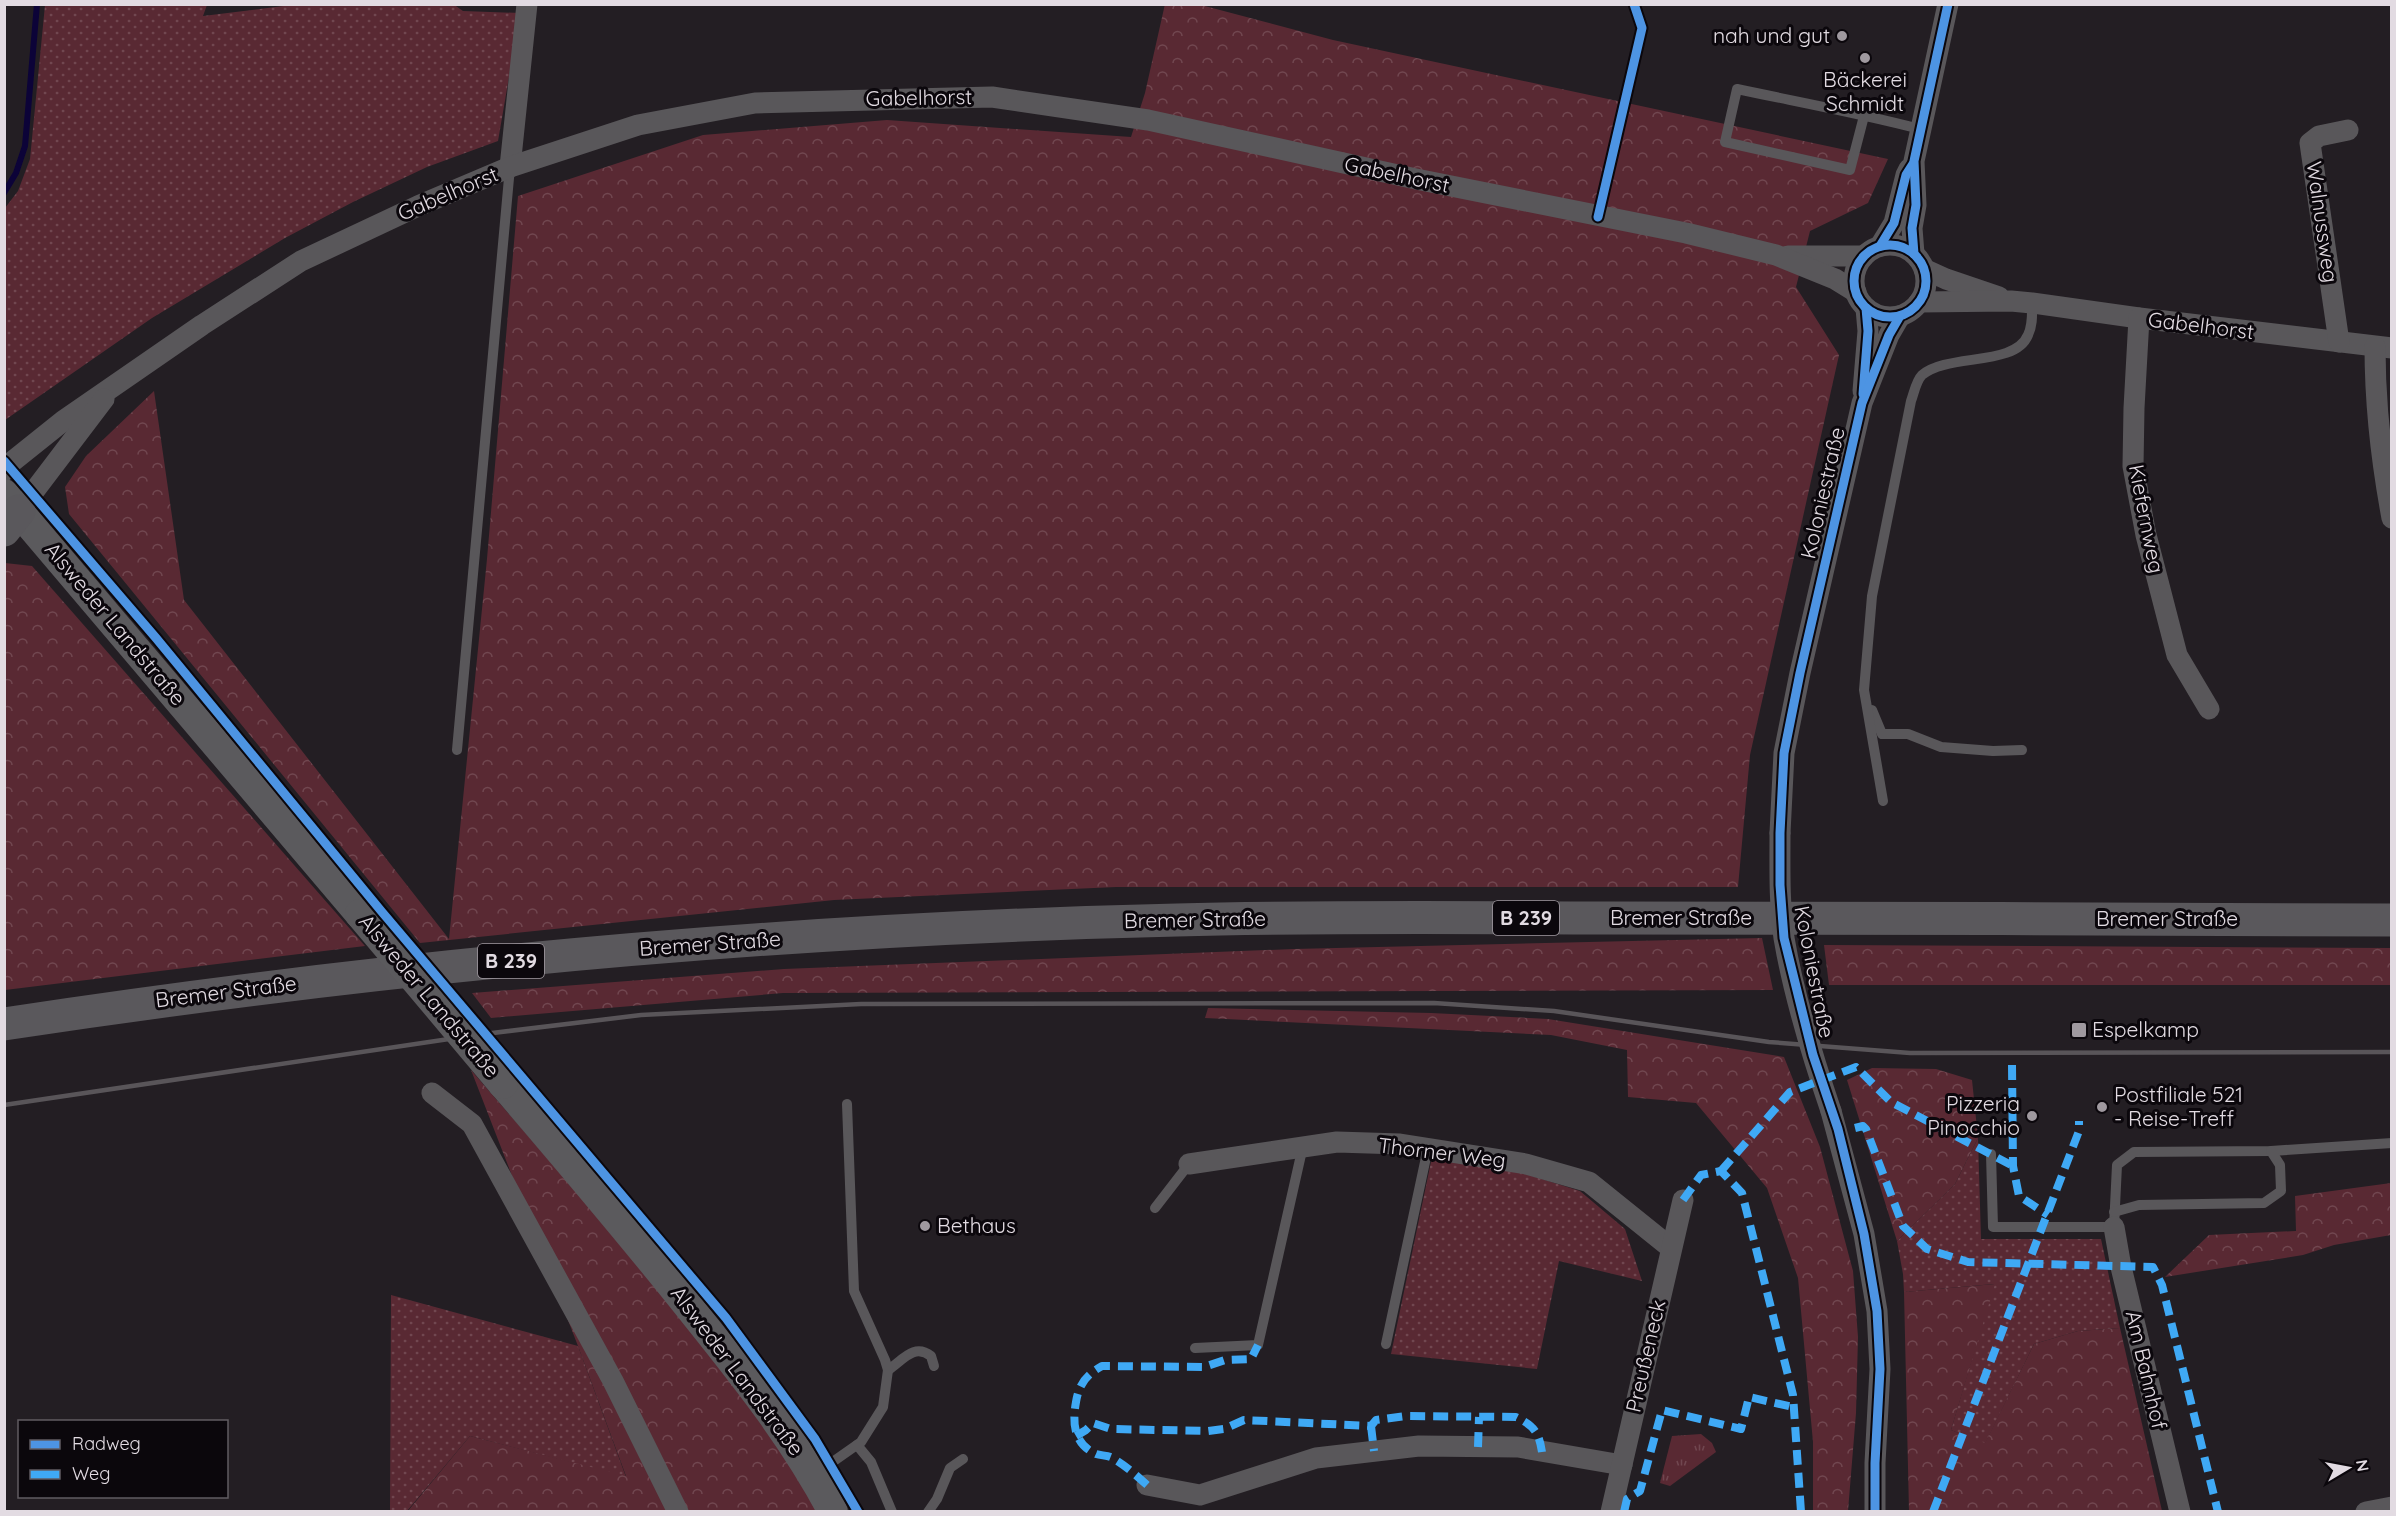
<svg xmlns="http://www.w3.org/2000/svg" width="2396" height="1516" viewBox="0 0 2396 1516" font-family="Quicksand,sans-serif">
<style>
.grass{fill:url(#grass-dots)}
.forest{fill:url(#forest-crowns)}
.park{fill:url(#park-tufts)}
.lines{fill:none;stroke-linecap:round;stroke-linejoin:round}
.stream{stroke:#0c0338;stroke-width:6}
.service{stroke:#59575a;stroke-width:10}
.minor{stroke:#59575a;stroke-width:21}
.secondary{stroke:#5b5a5d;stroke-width:30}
.primary{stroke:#5a585c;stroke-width:33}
.rail{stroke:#595559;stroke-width:4.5}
.minor-bridge{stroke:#59575a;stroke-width:21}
.secondary-bridge{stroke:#5b5a5d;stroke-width:30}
.quiet{stroke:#3fa9f5;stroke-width:8;stroke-dasharray:15 8;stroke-linecap:butt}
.cycleway-casing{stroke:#0b070c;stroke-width:13}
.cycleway{stroke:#4d94e3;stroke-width:9}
.poi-dot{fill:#9f999f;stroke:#0b070c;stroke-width:2}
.labels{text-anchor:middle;stroke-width:6;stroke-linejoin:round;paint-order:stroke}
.shield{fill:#0b070c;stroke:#a29ba2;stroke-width:1.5}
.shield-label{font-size:20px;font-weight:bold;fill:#e2dbe2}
.poi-label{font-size:21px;fill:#e2dbe2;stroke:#0b070c;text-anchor:start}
.street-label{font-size:21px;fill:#e2dbe2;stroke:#0b070c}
</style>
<defs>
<pattern id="grass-dots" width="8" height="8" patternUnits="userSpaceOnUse" patternTransform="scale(1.5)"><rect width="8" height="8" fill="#592933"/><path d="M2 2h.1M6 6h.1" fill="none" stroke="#714750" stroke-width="1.8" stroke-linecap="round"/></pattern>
<pattern id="forest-crowns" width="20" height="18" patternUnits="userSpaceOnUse" patternTransform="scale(1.5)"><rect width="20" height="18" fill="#592933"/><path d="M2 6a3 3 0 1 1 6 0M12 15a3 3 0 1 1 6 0" fill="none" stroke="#714750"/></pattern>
<pattern id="park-tufts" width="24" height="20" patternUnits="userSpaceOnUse" patternTransform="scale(1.5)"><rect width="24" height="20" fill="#592933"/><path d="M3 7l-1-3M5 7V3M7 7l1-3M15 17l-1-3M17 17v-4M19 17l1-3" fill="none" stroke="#714750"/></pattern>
</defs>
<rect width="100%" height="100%" fill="#231e23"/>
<g class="grass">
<polygon points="299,4 453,4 463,11 520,13 498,141 427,167 353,202 285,238 152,318 5,420 5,208 18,191 30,159 45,5 207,5 203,16"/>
<polygon points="1978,1138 1981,1239 2101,1239 2120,1328 2078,1331 2034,1344 1985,1444 1951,1430 1994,1284 1904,1292 1903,1274 1897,1241 1955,1184"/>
<polygon points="1432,1157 1526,1174 1580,1191 1625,1229 1642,1281 1559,1261 1537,1369 1391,1354"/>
<polygon points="391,1295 578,1346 626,1477 470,1436 407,1511 390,1512"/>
</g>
<g class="forest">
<polygon points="1165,4 1201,5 1333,40 1888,159 1868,203 1810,231 1796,287 1839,355 1750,755 1738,887 1116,887 834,900 420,943 69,514 65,487 86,456 154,391 184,600 449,939 487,559 518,196 703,135 887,120 1131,137 1145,93"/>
<polygon points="5,563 32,566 365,946 5,990"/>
<polygon points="1762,938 1773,990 783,993 491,1018 472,993 784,969 1294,949"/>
<polygon points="1824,945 2391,948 2391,985 1829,985"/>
<polygon points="1208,1008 1431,1013 1548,1019 1784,1057 1820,1147 1853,1271 1858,1337 1856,1413 1848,1511 1813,1511 1813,1442 1798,1278 1767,1188 1696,1103 1628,1097 1627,1050 1551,1035 1205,1018"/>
<polygon points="1872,1068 1936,1069 1972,1080 1978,1138 1955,1184 1897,1241 1847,1080"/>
<polygon points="471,1070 750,1393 824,1511 407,1512 470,1436 626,1476 578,1346"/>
<polygon points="2391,1183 2391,1235 2334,1245 2303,1255 2165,1277 2209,1235 2296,1231 2295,1196"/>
<polygon points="1995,1284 1951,1430 1985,1443 2034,1344 2078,1331 2120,1328 2162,1511 1909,1511 1904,1292"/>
</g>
<polygon class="park" points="1701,1434 1712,1443 1716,1452 1670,1486 1660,1483 1672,1436"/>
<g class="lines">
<polyline class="stream" points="4,193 16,173 25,146 37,4"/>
<g class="service">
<path d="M1864,116L1850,170L1725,142L1737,89C1798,102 1859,113 1920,129"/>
<polyline points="1872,710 1882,734 1908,734 1941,747 1993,751 2022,750"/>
<polyline points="457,750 510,167"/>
<path d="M1883,801L1864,690L1872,596L1911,401C1914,393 1916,381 1922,375C1948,353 2015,367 2028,335C2033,325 2032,314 2032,303"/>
<polyline points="1991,1154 1993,1227 2114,1227 2117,1165 2134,1152 2271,1151 2392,1143"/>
<polyline points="1155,1208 1189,1164"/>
<polyline points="2114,1212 2139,1205 2264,1203 2281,1191 2280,1165 2271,1151"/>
<polyline points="1386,1344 1428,1148"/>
<polyline points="1195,1348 1258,1345 1303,1146"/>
<path d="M888,1370C903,1360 914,1343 931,1356L934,1366"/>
<polyline points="857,1445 871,1462 892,1512"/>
<polyline points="814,1475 861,1442 883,1407 888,1370 885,1360 854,1291 847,1104"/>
<polyline points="928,1512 937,1499 950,1468 963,1459"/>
</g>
<g class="minor">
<polyline points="510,167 527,4"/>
<circle cx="1890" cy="281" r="36"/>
<polyline points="1880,246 1894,223 1906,175 1909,169"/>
<polyline points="1914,254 1912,228 1916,205 1914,161 1948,4"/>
<polyline points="1788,256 1864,256"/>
<polyline points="1924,269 1946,279 1999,297"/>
<polyline points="1919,302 2011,301 2032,303 2139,318 2392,348"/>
<polyline points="2139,318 2134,408 2133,466 2146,535 2177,655 2209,709"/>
<polyline points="2339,342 2310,143 2319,136 2348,130"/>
<path d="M2375,347C2375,406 2381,459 2392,518"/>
<polyline points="1863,391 1868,331 1866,308"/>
<polyline points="4,471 8,465 63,421 202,325 301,261 418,206 510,167 638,125 755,103 992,97 1148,120 1416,179 1686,233 1776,255 1835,279 1856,292"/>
<polyline points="19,511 104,399"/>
<polyline points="1780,833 1784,753 1800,673 1862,403 1889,335 1900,316"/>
<polyline points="432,1093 472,1124 613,1381 678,1512"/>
<polyline points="1831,1111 1864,1234 1877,1311 1880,1369 1875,1463 1875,1512"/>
<polyline points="1189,1164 1337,1142 1400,1144 1526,1164 1589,1182 1671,1248"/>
<polyline points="2114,1227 2121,1267 2180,1512"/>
<polyline points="1147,1485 1200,1495 1316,1458 1419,1446 1518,1447 1622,1465"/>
<polyline points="1611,1512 1683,1200"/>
<polyline points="2366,1512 2392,1507"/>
</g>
<g class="secondary">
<polyline points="4,494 360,914"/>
<path d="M503,1084C570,1162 637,1241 701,1322C749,1382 797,1443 833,1512"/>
</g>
<g class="primary">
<polyline points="4,530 19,511"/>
<path d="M4,1024C393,965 785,929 1177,920C1321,916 1466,918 1610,918C1871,918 2131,919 2392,920"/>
</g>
<polyline class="rail" points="4,1105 476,1035 641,1015 861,1004 1434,1003 1554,1011 1769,1042 1910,1053 2392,1052"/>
<path class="minor-bridge" d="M1780,833C1780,868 1779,903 1784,938C1794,997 1812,1055 1831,1111"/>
<polyline class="secondary-bridge" points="360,914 503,1084"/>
<g class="quiet">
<polyline points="2012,1065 2013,1166 2019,1196 2048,1215"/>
<polyline points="1855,1128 1863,1126 1866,1129 1903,1226 1927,1249 1968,1262 2153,1267 2162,1285 2218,1512"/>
<polyline points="1721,1171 1790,1092 1856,1067 1891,1102 2013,1166"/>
<polyline points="1683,1200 1701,1175 1721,1171 1742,1193 1793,1395 1801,1512"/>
<polyline points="1371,1426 1374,1451"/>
<path d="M1076,1436L1086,1430L1093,1423L1111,1429L1208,1431L1224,1429L1244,1420L1371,1426L1376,1420L1406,1416L1516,1417C1534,1426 1539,1432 1542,1452"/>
<polyline points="1478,1447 1479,1417"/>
<path d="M1147,1485C1137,1476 1126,1466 1114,1459C1109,1455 1102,1456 1096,1454C1074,1444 1072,1424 1076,1402C1079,1384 1086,1375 1102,1366L1204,1367L1225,1360L1251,1359L1258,1345"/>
<polyline points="1624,1512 1627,1499 1640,1491 1662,1410 1741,1429 1749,1397 1793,1407"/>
<polyline points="1933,1512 2079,1131 2079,1121"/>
</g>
<defs>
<g id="cycleway">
<polyline points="1598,217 1642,28 1634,4"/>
<circle cx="1890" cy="281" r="36"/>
<polyline points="1880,246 1894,223 1906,175 1913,164"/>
<polyline points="1914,254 1912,228 1916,205 1914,161 1948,4"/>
<polyline points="1863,394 1868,331 1866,308"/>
<polyline points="4,461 156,638 382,912 726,1318 815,1439 858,1512"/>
<polyline points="1875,1512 1875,1463 1880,1369 1877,1311 1864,1234 1838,1129 1813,1055 1784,938 1780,885 1780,833 1784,753 1800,673 1862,403 1889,335 1900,316"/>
</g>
</defs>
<use href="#cycleway" class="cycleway-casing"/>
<use href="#cycleway" class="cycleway"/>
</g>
<g class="poi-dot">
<circle cx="1842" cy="36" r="6"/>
<circle cx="1865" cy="58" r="6"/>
<rect x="2071" y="1022" width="16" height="16" rx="3"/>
<circle cx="2102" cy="1107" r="6"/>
<circle cx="2032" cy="1116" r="6"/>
<circle cx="925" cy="1226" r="6"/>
</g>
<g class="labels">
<g class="shield">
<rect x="1493" y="901" width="66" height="34" rx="4.5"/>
<rect x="478" y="944" width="66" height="34" rx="4.5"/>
</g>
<g class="shield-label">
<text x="1526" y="925">B 239</text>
<text x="511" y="968">B 239</text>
</g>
<g class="poi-label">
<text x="1830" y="43" text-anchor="end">nah und gut</text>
<text x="1865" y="87" text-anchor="middle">Bäckerei<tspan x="1865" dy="24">Schmidt</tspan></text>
<text x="2092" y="1037">Espelkamp</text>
<text x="2114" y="1102">Postfiliale 521<tspan x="2114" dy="24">- Reise-Treff</tspan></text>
<text x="2020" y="1111" text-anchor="end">Pizzeria<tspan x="2020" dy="24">Pinocchio</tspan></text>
<text x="937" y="1233">Bethaus</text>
</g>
<g class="street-label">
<text transform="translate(919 98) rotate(-1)" y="7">Gabelhorst</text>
<text transform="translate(1397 175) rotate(12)" y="7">Gabelhorst</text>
<text transform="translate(448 194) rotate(-23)" y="7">Gabelhorst</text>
<text transform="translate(2322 222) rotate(82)" y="7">Walnussweg</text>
<text transform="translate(2201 326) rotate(7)" y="7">Gabelhorst</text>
<text transform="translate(1823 493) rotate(-77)" y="7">Koloniestraße</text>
<text transform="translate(2146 519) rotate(79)" y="7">Kiefernweg</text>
<text transform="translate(115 624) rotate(50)" y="7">Alsweder Landstraße</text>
<text x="1681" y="925">Bremer Straße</text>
<text x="2167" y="926">Bremer Straße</text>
<text transform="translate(1195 920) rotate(-1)" y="7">Bremer Straße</text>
<text transform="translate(710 944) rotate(-4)" y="7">Bremer Straße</text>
<text transform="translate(1814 972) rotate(79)" y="7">Koloniestraße</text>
<text transform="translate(226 992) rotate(-7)" y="7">Bremer Straße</text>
<text transform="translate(429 996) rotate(50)" y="7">Alsweder Landstraße</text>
<text transform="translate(1442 1153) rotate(7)" y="7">Thorner Weg</text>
<text transform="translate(1646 1356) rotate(-77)" y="7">Preußeneck</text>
<text transform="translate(2146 1370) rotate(77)" y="7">Am Bahnhof</text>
<text transform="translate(737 1371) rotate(53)" y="7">Alsweder Landstraße</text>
</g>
</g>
<rect width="2396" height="1516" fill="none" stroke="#e2dbe2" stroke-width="12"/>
<rect x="18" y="1420" width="210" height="78" fill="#0b070c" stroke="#615c62" stroke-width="1.5"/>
<rect x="30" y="1440" width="30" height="9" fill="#4d94e3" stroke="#615c62" stroke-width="1.5"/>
<text x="72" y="1450" font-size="18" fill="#e2dbe2">Radweg</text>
<rect x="30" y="1470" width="30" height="9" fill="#3fa9f5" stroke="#615c62" stroke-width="1.5"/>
<text x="72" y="1480" font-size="18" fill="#e2dbe2">Weg</text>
<g transform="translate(2348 1468) rotate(80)" stroke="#0b070c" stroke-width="4.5" paint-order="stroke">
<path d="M0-4.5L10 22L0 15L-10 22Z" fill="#e2dbe2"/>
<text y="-9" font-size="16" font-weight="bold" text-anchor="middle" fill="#e2dbe2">N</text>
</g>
</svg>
